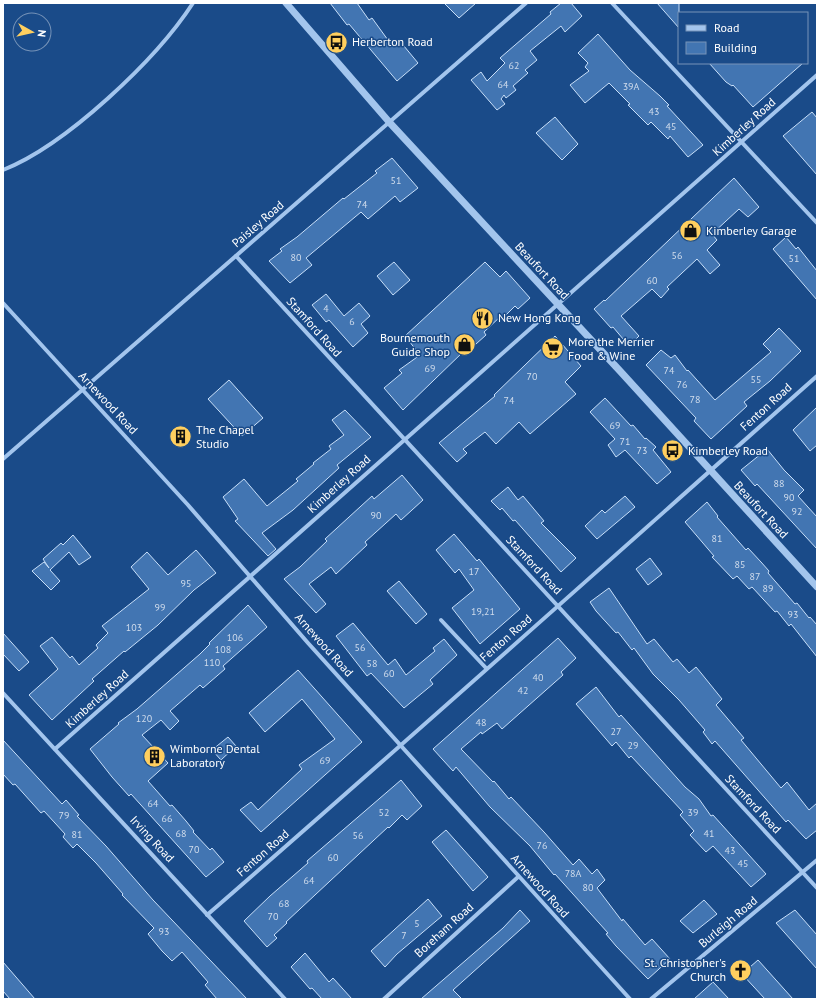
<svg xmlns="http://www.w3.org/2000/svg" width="820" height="1002" viewBox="0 0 820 1002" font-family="'PT Sans',sans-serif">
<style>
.building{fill:#4275b2;stroke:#c8dff9}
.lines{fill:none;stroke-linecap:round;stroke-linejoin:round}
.minor{stroke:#a3c5ed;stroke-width:4}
.tertiary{stroke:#a3c5ed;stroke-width:7}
.labels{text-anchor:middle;stroke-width:3;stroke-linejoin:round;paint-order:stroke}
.number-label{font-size:10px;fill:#d0dcec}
.poi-label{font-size:12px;fill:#fff;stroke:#1a4b89;text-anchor:start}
.street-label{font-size:12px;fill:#fff;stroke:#1a4b89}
</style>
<rect width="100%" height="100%" fill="#1a4b89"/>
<g class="building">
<polygon points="330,3 357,3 369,20 372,18 393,47 399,40 418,63 397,81 349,24 347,25"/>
<polygon points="444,3 476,3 459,18"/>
<polygon points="561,3 571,3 582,16 565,32 561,26 530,51 537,60 525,70 528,73 513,86 516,90 506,98 504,95 501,99 505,104 497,110 471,80 481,72 487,81 505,63 500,58 551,14 550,12"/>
<polygon points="657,3 679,3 679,28"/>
<polygon points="598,34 630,70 660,96 669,105 667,106 703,145 688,157 670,136 668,139 651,122 648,125 628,105 630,104 609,83 585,103 570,85 589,71 585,67 588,63 578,53"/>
<polygon points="709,63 803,63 753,107 733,85 732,86 726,82"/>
<polygon points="812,112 817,118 817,175 783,136"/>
<polygon points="555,117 578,144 562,160 536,133"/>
<polygon points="392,158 418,188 400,202 395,196 368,219 361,212 306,258 312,265 290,283 269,261 282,251 280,249 297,237 343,198 344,199 377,173 375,171"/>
<polygon points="734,178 759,207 748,217 739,209 712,234 717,240 707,250 720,265 710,274 697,259 667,287 669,289 661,298 652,289 621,316 639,336 629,346 613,327 611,328 594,309 604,300 605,301"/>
<polygon points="786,237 796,249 798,247 817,271 817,300 773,249"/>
<polygon points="394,262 410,280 393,295 377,276"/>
<polygon points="485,262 500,277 506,271 530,298 518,309 515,306 504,317 502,315 484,332 486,335 466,353 464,351 403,410 384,388 402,373 399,370 420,355 405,336"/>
<polygon points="326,294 344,316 359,303 370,316 361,324 368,333 353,347 329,320 326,322 312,305"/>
<polygon points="779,328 801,351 770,381 744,402 747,406 711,439 694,421 696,418 646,365 661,350 671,358 675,355 687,371 688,370 715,400 771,352 763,344"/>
<polygon points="555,336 581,366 565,382 576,394 530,434 519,422 496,444 485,432 463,449 467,453 457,462 439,443 495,396 494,395"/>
<polygon points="229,380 263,418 242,436 208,399"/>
<polygon points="605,398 631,426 633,425 645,439 646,438 656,447 653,450 671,472 657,484 625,450 616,457 608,445 615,439 590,412"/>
<polygon points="817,407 817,445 810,451 793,430"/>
<polygon points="345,410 371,437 337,465 339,468 293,510 262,533 276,549 268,556 235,521 238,519 223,497 244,479 267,506 298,481 296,479 314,464 313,463 331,449 329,446 344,435 332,420"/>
<polygon points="767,449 784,470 804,490 798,496 817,517 817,549 757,484 755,486 741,470"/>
<polygon points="402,475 423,500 401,520 396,514 365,542 367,545 336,574 331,567 309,584 326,604 316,613 284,579 300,567 327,541 325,539 372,496 374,499"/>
<polygon points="508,487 518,500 523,496 544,521 541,523 576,558 561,572 515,520 513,521 502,508 500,510 491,501"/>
<polygon points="625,496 635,507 597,539 585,526 602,510 605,513"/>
<polygon points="707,502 718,516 717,517 746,550 748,548 761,562 769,571 768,573 795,604 797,603 809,618 810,617 817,625 817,657 791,624 789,626 777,611 775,612 752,587 749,589 737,576 733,579 712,557 714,556 685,522"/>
<polygon points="454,534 477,561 479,559 520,609 480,644 452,608 474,590 459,569 455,573 436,550"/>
<polygon points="73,535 91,557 79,565 69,552 50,570 60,581 51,590 32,571 44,562 49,568 43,559 61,543 63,545"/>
<polygon points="196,550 216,573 194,590 158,625 125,652 124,651 92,679 94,681 52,720 29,695 58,669 40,646 52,637 70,658 72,656 79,665 98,648 96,645 108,633 102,626 149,589 131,567 147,552 168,575"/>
<polygon points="650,558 662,574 648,585 636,569"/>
<polygon points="399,581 427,614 416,624 387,591"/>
<polygon points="609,588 647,644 654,639 673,662 677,659 689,673 696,667 701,673 722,699 716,705 744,738 741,740 781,788 787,782 809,810 817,803 817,830 806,839 788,820 786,822 715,741 712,744 703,732 705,730 679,700 653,674 634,648 632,650 618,632 616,633 596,611 590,602"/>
<polygon points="248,605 267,627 223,666 225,669 203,688 200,685 170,711 179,721 170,730 161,720 142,735 168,763 148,781 170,806 172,805 186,821 194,831 193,832 210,850 212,848 224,862 206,877 131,794 129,796 112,777 90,749 119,724 118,723 137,709 200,654 210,644 209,643"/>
<polygon points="353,623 388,665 395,659 406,675 435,651 433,648 444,639 457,655 430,680 433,684 404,708 371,673 367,676 336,636"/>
<polygon points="3,633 29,662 19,671 3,654"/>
<polygon points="558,638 576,658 561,672 563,675 502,729 497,723 482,734 481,732 461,749 493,782 494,781 509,799 511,797 544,832 573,865 579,859 592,874 597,869 605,880 597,888 622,921 623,919 645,945 652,939 670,959 648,979 616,946 606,934 608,933 555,874 554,875 530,846 490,807 456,767 453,771 433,749"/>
<polygon points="298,670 362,742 261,832 240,810 251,802 258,810 302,769 299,765 335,739 302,699 265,732 249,713"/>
<polygon points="596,687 619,717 621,715 685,787 699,799 711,816 713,815 766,874 751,887 713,846 706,852 690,835 694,831 680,815 683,812 631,756 629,758 616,742 612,746 576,704"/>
<polygon points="228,737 236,746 221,760 212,750"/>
<polygon points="3,740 62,804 66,800 79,815 77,816 106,846 153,900 247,999 217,999 205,985 208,982 182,952 172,961 162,951 148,934 154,928 122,895 123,894 96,863 77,844 73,848 63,837 65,834 44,811 41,813 15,784 13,785 3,774"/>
<polygon points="401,780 422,806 407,820 402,815 389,828 388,827 286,922 287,923 274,935 277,938 267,947 244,921 270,896 308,863 307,861"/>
<polygon points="446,830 488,877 473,891 432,842"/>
<polygon points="428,899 442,916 397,954 385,967 371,951"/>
<polygon points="704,900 717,914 693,933 680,921"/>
<polygon points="520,910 530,921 453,990 462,999 421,999 503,928"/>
<polygon points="795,910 817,935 817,969 776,923"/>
<polygon points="305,953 329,982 333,978 352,999 322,999 312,988 310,989 291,967"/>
<polygon points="758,960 793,999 765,999 742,974"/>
<polygon points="3,962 35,999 10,999 3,991"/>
<polygon points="713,982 729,999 694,999"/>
</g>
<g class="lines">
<g class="minor">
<polyline points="612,3 817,223"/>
<path d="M3,170C66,145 156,60 193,3"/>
<polyline points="236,256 817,888"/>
<polyline points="3,303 188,505 308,643 630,999"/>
<polyline points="3,459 526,3"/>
<polyline points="441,620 486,668"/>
<polyline points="3,693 285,999"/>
<polyline points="55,749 817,75"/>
<path d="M207,915C412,737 614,556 817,376"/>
<polyline points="384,999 518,877"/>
<polyline points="651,999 817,860"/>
</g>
<polyline class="tertiary" points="286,3 390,123 620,371 817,587"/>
</g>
<defs>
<symbol id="bus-disc" viewBox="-11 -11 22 22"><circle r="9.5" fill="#ffcf5f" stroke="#1a4b89"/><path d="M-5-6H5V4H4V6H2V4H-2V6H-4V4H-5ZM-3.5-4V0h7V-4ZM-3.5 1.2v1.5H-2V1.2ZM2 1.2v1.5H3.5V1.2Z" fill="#111"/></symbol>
<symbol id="shop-disc" viewBox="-11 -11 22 22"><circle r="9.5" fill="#ffcf5f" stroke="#1a4b89"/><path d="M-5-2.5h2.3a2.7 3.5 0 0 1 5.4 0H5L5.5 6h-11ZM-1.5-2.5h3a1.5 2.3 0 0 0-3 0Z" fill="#111"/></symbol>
<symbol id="restaurant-disc" viewBox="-11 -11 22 22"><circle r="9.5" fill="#ffcf5f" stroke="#1a4b89"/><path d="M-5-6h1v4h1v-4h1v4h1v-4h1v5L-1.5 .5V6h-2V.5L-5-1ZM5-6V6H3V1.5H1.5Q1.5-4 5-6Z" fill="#111"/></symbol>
<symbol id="supermarket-disc" viewBox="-11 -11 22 22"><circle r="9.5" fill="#ffcf5f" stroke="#1a4b89"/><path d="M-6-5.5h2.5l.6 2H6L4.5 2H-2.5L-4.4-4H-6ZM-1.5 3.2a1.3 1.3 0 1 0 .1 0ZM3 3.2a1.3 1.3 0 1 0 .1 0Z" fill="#111"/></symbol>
<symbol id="building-disc" viewBox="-11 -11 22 22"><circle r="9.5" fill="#ffcf5f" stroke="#1a4b89"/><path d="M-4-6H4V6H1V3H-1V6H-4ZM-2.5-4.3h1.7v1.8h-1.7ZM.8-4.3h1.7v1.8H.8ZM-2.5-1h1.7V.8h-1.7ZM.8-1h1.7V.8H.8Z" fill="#111"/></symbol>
<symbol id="church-disc" viewBox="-11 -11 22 22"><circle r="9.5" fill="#ffcf5f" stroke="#1a4b89"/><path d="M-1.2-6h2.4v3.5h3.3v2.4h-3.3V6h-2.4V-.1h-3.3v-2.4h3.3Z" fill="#111"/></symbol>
</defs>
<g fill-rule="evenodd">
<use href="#bus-disc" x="324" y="30" width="25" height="25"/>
<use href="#shop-disc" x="678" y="218" width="25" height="25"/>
<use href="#restaurant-disc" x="470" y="306" width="25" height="25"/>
<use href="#shop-disc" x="452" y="332" width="25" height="25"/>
<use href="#supermarket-disc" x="540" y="336" width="25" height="25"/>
<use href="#building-disc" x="168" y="424" width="25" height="25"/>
<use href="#bus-disc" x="660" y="438" width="25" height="25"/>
<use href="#building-disc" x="142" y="744" width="25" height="25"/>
<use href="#church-disc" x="728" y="958" width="25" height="25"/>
</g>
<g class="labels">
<g class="number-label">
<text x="514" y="69">62</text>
<text x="503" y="88">64</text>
<text x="631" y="90">39A</text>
<text x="654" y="115">43</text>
<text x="671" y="130">45</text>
<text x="396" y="184">51</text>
<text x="362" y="208">74</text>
<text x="677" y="259">56</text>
<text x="296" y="261">80</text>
<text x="794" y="262">51</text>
<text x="652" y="284">60</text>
<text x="326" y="312">4</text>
<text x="352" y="325">6</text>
<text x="430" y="372">69</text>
<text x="669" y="374">74</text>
<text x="532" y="380">70</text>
<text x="756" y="383">55</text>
<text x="682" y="388">76</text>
<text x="695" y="403">78</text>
<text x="509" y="404">74</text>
<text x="615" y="429">69</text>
<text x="625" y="445">71</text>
<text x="642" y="454">73</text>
<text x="779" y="487">88</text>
<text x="789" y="501">90</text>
<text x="797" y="515">92</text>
<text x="376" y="519">90</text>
<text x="717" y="542">81</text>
<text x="740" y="568">85</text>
<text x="474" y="575">17</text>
<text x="755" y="580">87</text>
<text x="186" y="587">95</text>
<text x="768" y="592">89</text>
<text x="160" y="611">99</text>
<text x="483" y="615">19,21</text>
<text x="793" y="618">93</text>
<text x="134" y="631">103</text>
<text x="235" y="641">106</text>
<text x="360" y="651">56</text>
<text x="223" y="653">108</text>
<text x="212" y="666">110</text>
<text x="372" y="667">58</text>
<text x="389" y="677">60</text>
<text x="538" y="681">40</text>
<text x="523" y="694">42</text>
<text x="144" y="722">120</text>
<text x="481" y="726">48</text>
<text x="616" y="735">27</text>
<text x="633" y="749">29</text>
<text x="325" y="764">69</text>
<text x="153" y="807">64</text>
<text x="384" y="816">52</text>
<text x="693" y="816">39</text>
<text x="64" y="819">79</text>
<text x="167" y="822">66</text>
<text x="181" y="837">68</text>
<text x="709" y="837">41</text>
<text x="77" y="838">81</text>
<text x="358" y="839">56</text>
<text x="542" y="849">76</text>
<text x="194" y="853">70</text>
<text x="730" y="854">43</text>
<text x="333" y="861">60</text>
<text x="743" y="867">45</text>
<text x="573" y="877">78A</text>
<text x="309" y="884">64</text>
<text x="588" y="891">80</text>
<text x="284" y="907">68</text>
<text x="273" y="920">70</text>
<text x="417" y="927">5</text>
<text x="164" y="935">93</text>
<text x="404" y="939">7</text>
</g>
<g class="poi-label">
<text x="352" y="46">Herberton Road</text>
<text x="706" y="235">Kimberley Garage</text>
<text x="498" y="322">New Hong Kong</text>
<text x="450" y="342" text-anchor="end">Bournemouth<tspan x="450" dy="14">Guide Shop</tspan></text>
<text x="568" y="346">More the Merrier<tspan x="568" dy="14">Food &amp; Wine</tspan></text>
<text x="196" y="434">The Chapel<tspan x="196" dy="14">Studio</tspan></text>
<text x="688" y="455">Kimberley Road</text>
<text x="170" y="753">Wimborne Dental<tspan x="170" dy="14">Laboratory</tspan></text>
<text x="726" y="967" text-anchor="end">St. Christopher's<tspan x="726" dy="14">Church</tspan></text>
</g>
<g class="street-label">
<text transform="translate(744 127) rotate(-42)" y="4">Kimberley Road</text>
<text transform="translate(258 224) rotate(-41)" y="4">Paisley Road</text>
<text transform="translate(542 271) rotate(47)" y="4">Beaufort Road</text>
<text transform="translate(314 327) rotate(48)" y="4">Stamford Road</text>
<text transform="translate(108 403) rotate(47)" y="4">Arnewood Road</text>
<text transform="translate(766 407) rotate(-42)" y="4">Fenton Road</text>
<text transform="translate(339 484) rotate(-42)" y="4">Kimberley Road</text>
<text transform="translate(761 510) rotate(47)" y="4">Beaufort Road</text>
<text transform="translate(534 565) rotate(47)" y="4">Stamford Road</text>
<text transform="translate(506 638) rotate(-41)" y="4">Fenton Road</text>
<text transform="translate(324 645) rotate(48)" y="4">Arnewood Road</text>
<text transform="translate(97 699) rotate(-42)" y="4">Kimberley Road</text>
<text transform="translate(753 804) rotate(47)" y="4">Stamford Road</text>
<text transform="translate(152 839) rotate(47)" y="4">Irving Road</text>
<text transform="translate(263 853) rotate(-41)" y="4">Fenton Road</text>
<text transform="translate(540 886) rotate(48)" y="4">Arnewood Road</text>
<text transform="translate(728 922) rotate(-40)" y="4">Burleigh Road</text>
<text transform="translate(444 930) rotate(-42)" y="4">Boreham Road</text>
</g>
</g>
<rect width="820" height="1002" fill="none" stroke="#ffffff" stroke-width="8"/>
<rect x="678" y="12" width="130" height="52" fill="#1a4b89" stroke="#7693b8"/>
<rect x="686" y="25" width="20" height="6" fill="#a3c5ed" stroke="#7693b8"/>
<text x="714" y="32" font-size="12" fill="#ffffff">Road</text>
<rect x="686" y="42" width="20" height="12" fill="#4275b2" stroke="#7693b8"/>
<text x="714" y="52" font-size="12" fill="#ffffff">Building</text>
<g transform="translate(32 32) rotate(98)"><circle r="19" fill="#1a4b89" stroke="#7693b8"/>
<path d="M0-3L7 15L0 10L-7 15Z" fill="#ffcf5f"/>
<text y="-6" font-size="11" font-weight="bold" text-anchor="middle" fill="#ffffff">N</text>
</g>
</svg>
